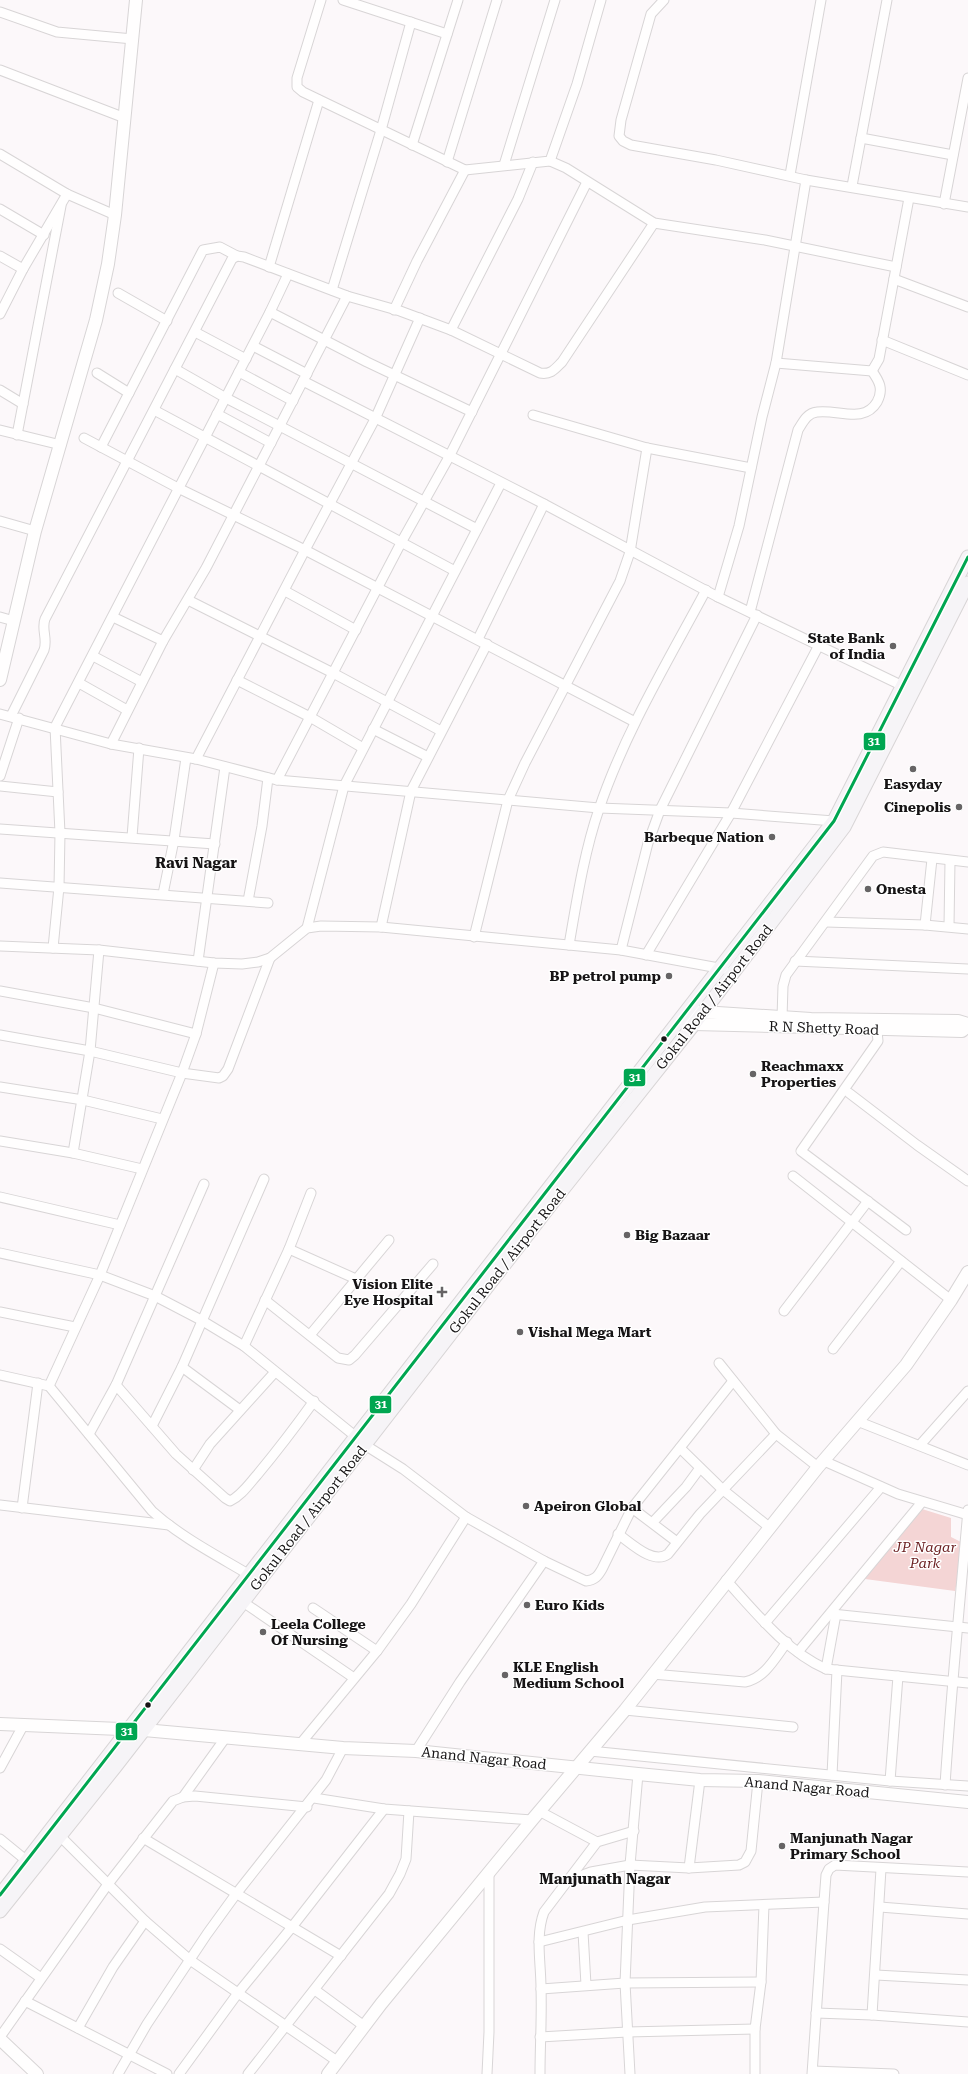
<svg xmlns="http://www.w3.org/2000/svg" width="968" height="2074" viewBox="0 0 968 2074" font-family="'Roboto Serif',serif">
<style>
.green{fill:#f4d5d5}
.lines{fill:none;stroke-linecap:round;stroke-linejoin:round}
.minor-casing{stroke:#d8d5d6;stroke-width:11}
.tertiary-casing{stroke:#d8d5d6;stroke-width:14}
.secondary-casing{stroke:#d8d5d6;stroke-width:15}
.minor{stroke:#fffefe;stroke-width:9}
.tertiary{stroke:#fffefe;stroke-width:12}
.secondary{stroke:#f6f4f7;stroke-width:13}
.bus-1-casing{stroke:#fff;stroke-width:6}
.bus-1{stroke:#00a651;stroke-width:3}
.poi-dot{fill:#666465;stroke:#fff;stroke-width:1.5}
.bus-dot{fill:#161415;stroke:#fff;stroke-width:1.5}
.labels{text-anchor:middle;stroke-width:3;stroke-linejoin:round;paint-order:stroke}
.poi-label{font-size:14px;font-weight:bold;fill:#161415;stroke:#fff;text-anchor:start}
.street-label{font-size:14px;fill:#161415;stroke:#fff}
.park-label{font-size:14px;font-style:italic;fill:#6c2123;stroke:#fff}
.neighbourhood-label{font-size:15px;font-weight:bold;fill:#161415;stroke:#fff}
.line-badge{stroke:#fff;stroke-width:1.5}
.badge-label{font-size:11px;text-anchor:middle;font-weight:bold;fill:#fff}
</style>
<rect width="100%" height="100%" fill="#fcf8fa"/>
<polygon class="green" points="922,1509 951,1518 951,1537 965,1544 955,1591 865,1579"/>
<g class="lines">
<defs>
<g id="minor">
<polyline points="321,0 297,78 297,87 303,92 465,170 550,161 577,84 601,0"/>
<polyline points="343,0 447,34"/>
<polyline points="664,0 651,14 621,120 619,136 623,141 631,145 716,160 806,180 968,207"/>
<polyline points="0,12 57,32 133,39"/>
<polyline points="0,70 125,118"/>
<polyline points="861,138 953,155"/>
<polyline points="412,145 458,0"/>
<polyline points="0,154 67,194 115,215"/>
<polyline points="550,161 566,168 654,223 765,240 896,267"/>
<polyline points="447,162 497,0"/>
<polyline points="504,165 555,0"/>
<polyline points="790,175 821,0"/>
<polyline points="852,186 887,0"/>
<polyline points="944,204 968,78"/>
<polyline points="0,209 44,235"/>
<polyline points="0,256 23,269"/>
<polyline points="269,267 319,100"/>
<polyline points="894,279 968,307"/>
<polyline points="332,290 381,130 411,22"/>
<polyline points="118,293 167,321"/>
<polyline points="394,310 417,261 465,170"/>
<polyline points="270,312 367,362 472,412"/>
<polyline points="0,314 23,269 67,194"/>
<polyline points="451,330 518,199 533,162"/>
<polyline points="195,332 246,359"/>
<polyline points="882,340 968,375"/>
<polyline points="253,346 307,374"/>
<polyline points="776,363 872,371 879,359 909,198"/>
<polyline points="175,369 226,398 477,529"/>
<polyline points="239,372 293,401"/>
<polyline points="97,373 129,393"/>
<polyline points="303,381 544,504 718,597 907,688"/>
<polyline points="0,390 23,404"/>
<polyline points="154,410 455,571"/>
<polyline points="217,414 271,443"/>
<polyline points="533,415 647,448 751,468"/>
<polyline points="0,430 61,445"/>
<polyline points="17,435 61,206"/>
<polyline points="84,438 178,488 305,550 635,722"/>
<polyline points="101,447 203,250 220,247 237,256"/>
<polyline points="0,521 35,531"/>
<polyline points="285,591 356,630"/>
<polyline points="718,597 739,526 762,417 776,363 806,180"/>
<polyline points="188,600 333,673 441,731"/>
<path d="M750,612L798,430C803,422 807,413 817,412C838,409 864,424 877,402C884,389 879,381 872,371"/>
<polyline points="0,617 14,621"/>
<polyline points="113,617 163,641"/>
<polyline points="478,639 544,504"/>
<polyline points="93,656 142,682"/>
<polyline points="237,680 310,717 363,748"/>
<polyline points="79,683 127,710"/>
<polyline points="0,714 111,744 196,759 277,780 599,808 731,813 834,821"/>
<path d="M11,716L44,650C48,639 41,629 45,619L232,259L237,256L244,257L347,296L400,311L451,330L540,373C551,375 555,369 562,362L654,223"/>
<polyline points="373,729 428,757"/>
<polyline points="111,744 163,641 206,568 347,296"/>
<polyline points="196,759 305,550 375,419 420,318"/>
<polyline points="0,776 19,718"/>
<polyline points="277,780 402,541 449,457 587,182"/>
<polyline points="0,786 58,792"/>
<polyline points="0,829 215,844"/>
<polyline points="132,837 139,748"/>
<polyline points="0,883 268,903"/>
<polyline points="163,894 174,840 186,758"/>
<polyline points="248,901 262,826 268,778"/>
<polyline points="826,922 925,925 968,929"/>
<polyline points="925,925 932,859"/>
<polyline points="949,926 950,861"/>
<polyline points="381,927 411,791 487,644"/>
<polyline points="307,928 344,786 501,483"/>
<polyline points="474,937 508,800 525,763 620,581 630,552 647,448"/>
<path d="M569,945C577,899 584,853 599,809C625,732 668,661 706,590"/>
<polyline points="0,946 99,950 214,963 242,964 258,962 270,958 307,928 321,926 381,927 621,950 724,969"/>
<polyline points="53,948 59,887 60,833 55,727 270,312 288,274"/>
<polyline points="621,950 648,843 660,810 757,615"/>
<polyline points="646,955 731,813 819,645"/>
<polyline points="198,961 225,767"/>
<polyline points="795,961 968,969"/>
<polyline points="0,991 94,1008 196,1034"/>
<polyline points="782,1018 783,986 786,975 873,856 883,852 968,862"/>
<polyline points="876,1022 878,1041 801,1151 906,1230"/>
<polyline points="0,1035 90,1051 182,1073 219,1078 223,1076 228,1069 270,958"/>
<polyline points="0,1087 83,1100 162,1119"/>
<polyline points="849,1093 917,1145 968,1181"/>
<polyline points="0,1141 73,1153 142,1169"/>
<polyline points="73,1153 90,1051 99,950"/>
<polyline points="793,1176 951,1300"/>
<polyline points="0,1197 120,1225"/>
<polyline points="289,1249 356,1279"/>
<polyline points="0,1253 100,1275 155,1296 201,1320 244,1346 355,1436"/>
<polyline points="265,1300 338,1358 349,1360 355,1355 433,1264"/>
<polyline points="784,1311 868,1201"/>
<polyline points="0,1312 75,1327"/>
<polyline points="310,1335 389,1240"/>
<polyline points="244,1346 289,1249 311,1193"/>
<polyline points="833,1349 901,1261"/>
<polyline points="719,1363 776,1434 818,1467"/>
<polyline points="182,1367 240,1410"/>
<path d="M0,1375L49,1386L152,1511C182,1538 218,1556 253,1577"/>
<path d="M116,1385L176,1454L225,1498L230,1501C241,1496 249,1484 257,1475C277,1451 296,1426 314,1401"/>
<polyline points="49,1386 100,1275 182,1073 196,1034 214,963"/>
<polyline points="857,1421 968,1465"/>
<polyline points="152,1426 182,1367 264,1179"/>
<polyline points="89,1434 116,1385 204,1184"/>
<path d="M365,1445L403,1469L466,1517L544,1561L586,1581C595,1580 598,1576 602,1569L632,1508L733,1381"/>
<polyline points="920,1445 968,1391"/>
<polyline points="680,1448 722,1489 769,1527"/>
<polyline points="824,1461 898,1494 968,1515"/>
<polyline points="193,1470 210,1444 275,1372"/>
<polyline points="0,1505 169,1525"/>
<polyline points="22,1508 38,1383"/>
<polyline points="632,1508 677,1542"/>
<polyline points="653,1522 686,1487 700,1468"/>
<path d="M618,1534C631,1543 653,1565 668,1554L700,1514L776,1434"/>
<path d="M726,1580C756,1613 786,1651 826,1669L968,1683"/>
<polyline points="243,1602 354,1678"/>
<polyline points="313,1608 377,1651"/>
<polyline points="832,1614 968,1628"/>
<polyline points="765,1623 881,1487"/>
<polyline points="798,1652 922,1502"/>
<polyline points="826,1669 836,1614"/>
<path d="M652,1674L745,1682C765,1678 775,1658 787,1642"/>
<polyline points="625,1710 793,1727"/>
<polyline points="301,1743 377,1651 411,1604 466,1517"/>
<polyline points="416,1751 460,1682 544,1561"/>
<polyline points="590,1751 890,1781 968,1786"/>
<polyline points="0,1768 24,1724"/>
<polyline points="832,1775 837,1670"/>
<polyline points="890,1781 898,1676"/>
<path d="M945,1785C951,1693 960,1601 968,1510"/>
<polyline points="183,1797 226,1737"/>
<polyline points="314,1798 384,1809 532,1820"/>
<polyline points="539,1811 597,1842"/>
<polyline points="60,1836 145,1921 190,1960 337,2061"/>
<polyline points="143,1838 341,1956"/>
<polyline points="0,1839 27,1861"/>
<polyline points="689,1868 700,1780"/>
<polyline points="569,1880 591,1872 630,1865 689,1868 739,1865 745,1862 751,1851 758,1781"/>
<polyline points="880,1907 968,1914"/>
<polyline points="583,1932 586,1985"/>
<polyline points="539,1942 628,1920 705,1907 824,1902"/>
<polyline points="0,1949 41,1978"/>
<polyline points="876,1975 968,1980"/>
<polyline points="541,1989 625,1983 761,1982"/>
<polyline points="315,1990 364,2026"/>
<polyline points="25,2001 167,2074"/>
<polyline points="816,2013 872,2015 968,2022"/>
<polyline points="872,2015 881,1869"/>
<polyline points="78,2028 113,1967 145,1921"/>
<polyline points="0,2037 108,1884 173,1801 183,1797 195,1796 307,1807"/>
<polyline points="540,2037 627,2032 755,2029"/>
<polyline points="813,2071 894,2074"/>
<polyline points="118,2074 147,2024 207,1934 236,1894 326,1780 343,1748"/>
<polyline points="179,2074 238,1993 292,1927 384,1809"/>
<polyline points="248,2074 389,1894 400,1874 406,1859 409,1811"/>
<polyline points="487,2074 489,2032 489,1873"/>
<path d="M540,2074C540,2045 542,2017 541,1988C541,1963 535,1936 544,1912L597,1842L634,1831"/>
<polyline points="630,2074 625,1983 630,1865 638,1774"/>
<polyline points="755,2074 755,2029 761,1982 764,1905"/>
<polyline points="812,2074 824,1902 826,1875 829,1869 835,1865 968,1872"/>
</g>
<g id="tertiary">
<polyline points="0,680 35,531 96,320 108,264 115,215 136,0"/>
<polyline points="687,1011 811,1019 958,1021 968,1024"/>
<polyline points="679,1021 694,1024 962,1031 968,1026"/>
<polyline points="0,1724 144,1730 343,1748 416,1751 638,1774 700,1780 758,1781 968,1802"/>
<polyline points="0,2039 37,2074"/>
<polyline points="328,2074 381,2004 532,1820 625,1710 818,1467 906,1365 951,1300 968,1272"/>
</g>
<g id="secondary">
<polyline points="0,1895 834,821 968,557"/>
<polyline points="0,1911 115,1767 559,1194 694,1024 844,827 968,583"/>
</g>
</defs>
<use href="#minor" class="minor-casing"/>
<use href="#tertiary" class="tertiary-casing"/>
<use href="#secondary" class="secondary-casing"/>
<use href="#minor" class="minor"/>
<use href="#tertiary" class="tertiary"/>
<use href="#secondary" class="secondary"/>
<defs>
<polyline id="bus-1" points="0,1895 834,821 968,557"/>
</defs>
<use href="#bus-1" class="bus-1-casing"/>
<use href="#bus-1" class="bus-1"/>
</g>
<g class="poi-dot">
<circle cx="893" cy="646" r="4"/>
<circle cx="913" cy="769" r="4"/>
<circle cx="959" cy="807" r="4"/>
<circle cx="772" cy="837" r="4"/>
<circle cx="868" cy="889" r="4"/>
<circle cx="669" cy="976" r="4"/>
<circle cx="753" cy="1074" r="4"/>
<circle cx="627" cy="1235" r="4"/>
<path d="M440 1286h4v4h4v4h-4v4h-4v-4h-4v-4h4z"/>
<circle cx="520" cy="1332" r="4"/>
<circle cx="526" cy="1506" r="4"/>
<circle cx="527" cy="1605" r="4"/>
<circle cx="263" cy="1632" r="4"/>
<circle cx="505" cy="1675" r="4"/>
<circle cx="782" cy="1846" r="4"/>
</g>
<g class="bus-dot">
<circle cx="664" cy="1039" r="3.5"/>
<circle cx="148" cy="1705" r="3.5"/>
</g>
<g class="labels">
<g class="poi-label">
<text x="885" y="643" text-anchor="end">State Bank<tspan x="885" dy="16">of India</tspan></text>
<text x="913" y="789" text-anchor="middle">Easyday</text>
<text x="951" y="812" text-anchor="end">Cinepolis</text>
<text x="764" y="842" text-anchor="end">Barbeque Nation</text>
<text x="876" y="894">Onesta</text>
<text x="661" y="981" text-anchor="end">BP petrol pump</text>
<text x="761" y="1071">Reachmaxx<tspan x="761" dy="16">Properties</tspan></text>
<text x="635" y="1240">Big Bazaar</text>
<text x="433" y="1289" text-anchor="end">Vision Elite<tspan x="433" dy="16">Eye Hospital</tspan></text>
<text x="528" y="1337">Vishal Mega Mart</text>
<text x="534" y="1511">Apeiron Global</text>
<text x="535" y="1610">Euro Kids</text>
<text x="271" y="1629">Leela College<tspan x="271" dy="16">Of Nursing</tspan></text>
<text x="513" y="1672">KLE English<tspan x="513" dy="16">Medium School</tspan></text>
<text x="790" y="1843">Manjunath Nagar<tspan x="790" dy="16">Primary School</tspan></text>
</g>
<g class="street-label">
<text transform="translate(714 997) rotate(-52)" y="5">Gokul Road / Airport Road</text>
<text transform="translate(824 1028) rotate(2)" y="5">R N Shetty Road</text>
<text transform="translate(507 1261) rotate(-52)" y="5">Gokul Road / Airport Road</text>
<text transform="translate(308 1518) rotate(-52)" y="5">Gokul Road / Airport Road</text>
<text transform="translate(484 1758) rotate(6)" y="5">Anand Nagar Road</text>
<text transform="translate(807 1787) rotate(5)" y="5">Anand Nagar Road</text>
</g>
<g class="park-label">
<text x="925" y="1552">JP Nagar<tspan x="925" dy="16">Park</tspan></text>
</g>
<g class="neighbourhood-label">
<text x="196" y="868">Ravi Nagar</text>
<text x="605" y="1884">Manjunath Nagar</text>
</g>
</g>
<g class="line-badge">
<rect x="863" y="732" width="23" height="19" rx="4" fill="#00a651"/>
<rect x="623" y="1068" width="23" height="19" rx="4" fill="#00a651"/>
<rect x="369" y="1395" width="23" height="19" rx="4" fill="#00a651"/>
<rect x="115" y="1722" width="23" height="19" rx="4" fill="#00a651"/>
</g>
<g class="badge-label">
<text x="874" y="745">31</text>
<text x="635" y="1081">31</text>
<text x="381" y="1408">31</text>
<text x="127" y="1735">31</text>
</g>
</svg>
